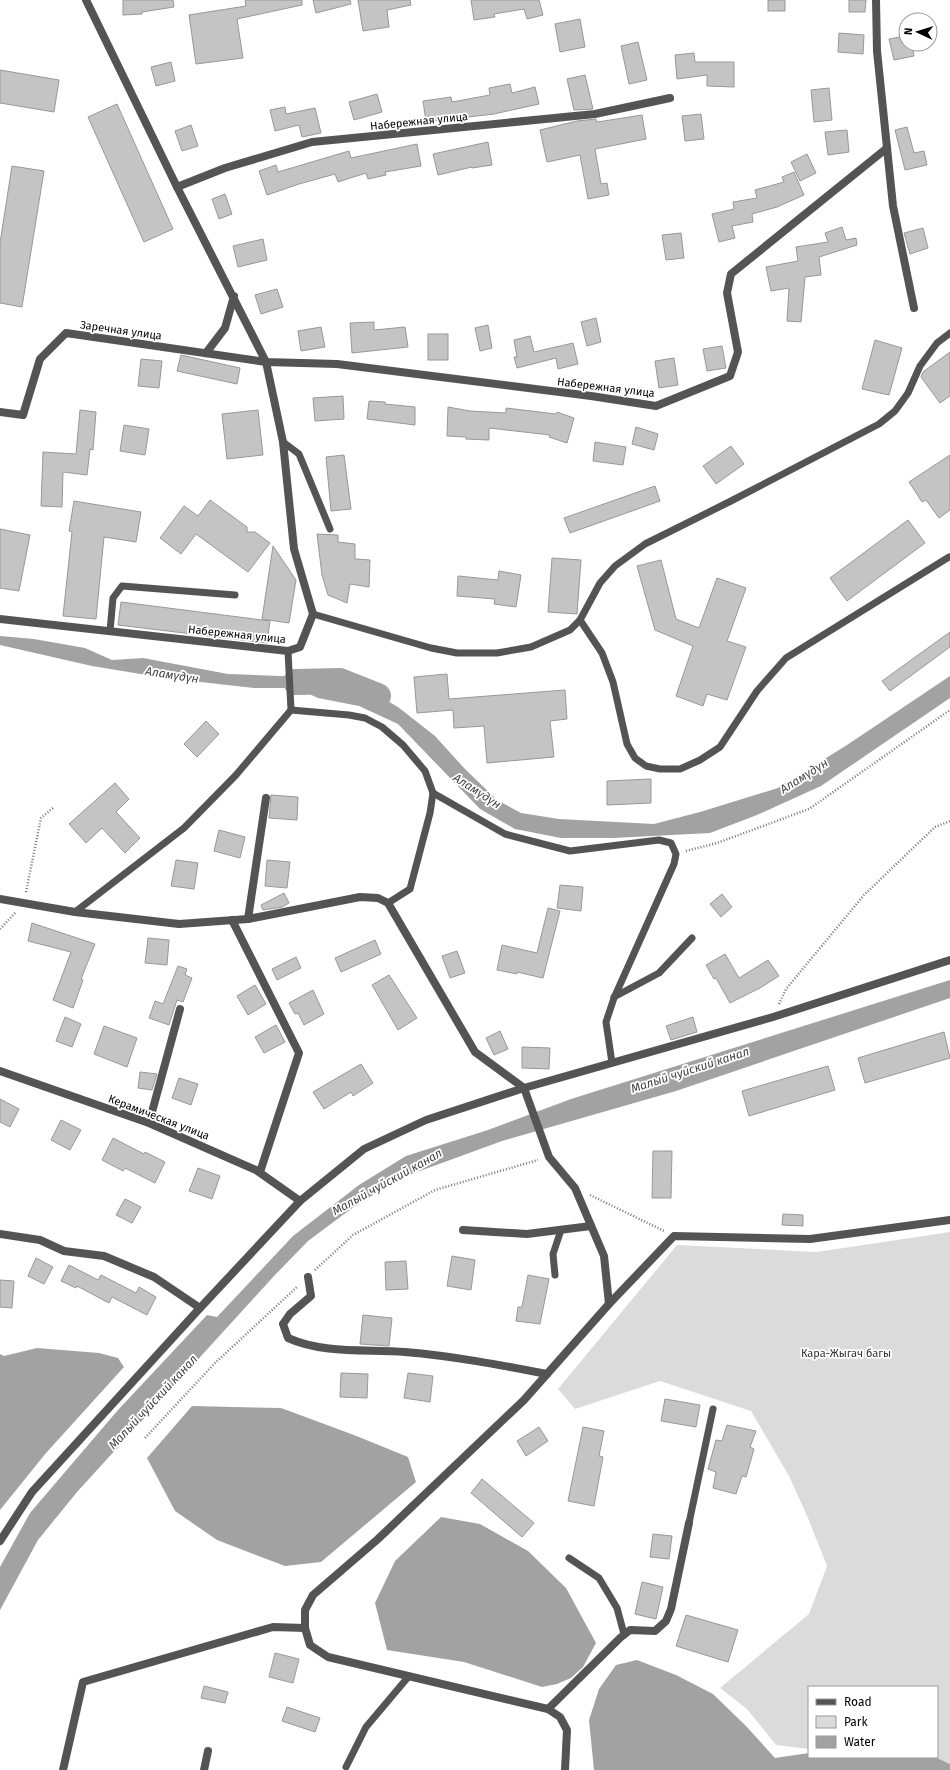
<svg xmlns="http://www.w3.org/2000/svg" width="950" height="1770" viewBox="0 0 950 1770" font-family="'Fira Sans',sans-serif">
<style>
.green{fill:#dbdbdb}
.water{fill:#a2a2a2}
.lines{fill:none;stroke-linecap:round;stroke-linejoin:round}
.river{stroke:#a2a2a2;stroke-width:26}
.building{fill:#c4c4c4;stroke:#989898}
.path{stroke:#767676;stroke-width:2.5;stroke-dasharray:1 2;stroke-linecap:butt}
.lane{stroke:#545454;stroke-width:7}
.street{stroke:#545454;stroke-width:8}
.labels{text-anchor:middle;stroke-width:3.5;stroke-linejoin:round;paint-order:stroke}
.street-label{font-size:11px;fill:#000;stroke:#fff}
.park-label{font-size:11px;fill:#323232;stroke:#fff}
.water-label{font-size:12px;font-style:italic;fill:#434343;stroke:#fff}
</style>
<rect width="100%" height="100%" fill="#fff"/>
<polygon class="green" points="950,1232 950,1764 935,1757 937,1757 937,1687 809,1687 809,1749 776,1745 747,1709 720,1688 809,1614 827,1566 808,1518 789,1476 751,1411 660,1381 575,1409 558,1389 677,1245 817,1252"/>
<g class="water">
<polygon points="0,636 34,639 85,648 112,660 143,658 228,674 306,677 360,685 398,707 435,736 464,768 497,800 521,813 559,819 654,824 700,812 778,788 847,745 950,676 950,698 821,786 757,815 710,833 613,838 561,838 515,829 480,809 398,724 359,706 318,698 296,688 254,688 165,678 92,666 0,645"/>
<polygon points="950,980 950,998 676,1091 502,1141 398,1179 351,1209 308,1241 274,1276 77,1492 38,1540 0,1610 0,1567 30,1513 118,1410 207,1315 217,1317 293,1236 359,1185 406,1156 488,1130 571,1099"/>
<polygon points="37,1348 99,1353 118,1358 124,1367 46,1453 0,1510 0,1354 4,1356"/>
<polygon points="192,1406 281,1408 354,1435 408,1457 416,1482 321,1562 285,1566 217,1540 175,1511 147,1458"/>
<polygon points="441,1517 480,1524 528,1551 566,1588 596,1643 583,1667 571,1678 557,1684 542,1687 464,1662 387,1650 375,1603 395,1561"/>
<polygon points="637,1660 676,1675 713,1694 746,1726 775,1758 809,1753 809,1757 935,1757 950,1764 950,1770 594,1770 589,1720 599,1689 616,1665"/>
</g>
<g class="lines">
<polyline class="river" points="296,682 340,681 378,696"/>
</g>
<g class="building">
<polygon points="123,0 173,0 174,7 142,12 142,14 123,15"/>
<polygon points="245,0 302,0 302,5 237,19 243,58 196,64 189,15 246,6"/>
<polygon points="313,0 350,0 351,4 316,13"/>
<polygon points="358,0 410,0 411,5 387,10 389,27 363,31"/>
<polygon points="471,0 539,0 543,15 527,19 524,9 494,14 495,17 474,20"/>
<rect x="768" y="0" width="17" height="11"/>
<polygon points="849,0 866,0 865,12 849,12"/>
<polygon points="580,19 585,47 560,52 555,24"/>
<polygon points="839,33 864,35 863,54 838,52"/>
<polygon points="906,36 906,44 912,44 914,56 894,60 889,39"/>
<polygon points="638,42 647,80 629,84 621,46"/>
<polygon points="694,53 695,62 734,62 734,87 707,86 707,75 677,79 675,55"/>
<polygon points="171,62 175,81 156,86 151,67"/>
<polygon points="0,70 59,80 54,112 0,103"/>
<polygon points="585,75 593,109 574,110 567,79"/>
<polygon points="510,84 512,93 535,87 539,104 494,114 426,122 423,101 451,97 452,102 490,95 489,88"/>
<polygon points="829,88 832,120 814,122 811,90"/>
<polygon points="377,94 382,112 354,120 349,102"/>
<polygon points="117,104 173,229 144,242 88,117"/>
<polygon points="285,107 286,114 315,108 321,133 302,137 299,125 275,131 270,110"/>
<polygon points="701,114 704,139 685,141 682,116"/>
<polygon points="642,115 646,139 595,149 601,184 607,183 609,195 588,199 580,155 547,162 540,130 577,121 596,119 597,122 604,121"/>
<polygon points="191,125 198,146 182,151 175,131"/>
<polygon points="907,127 914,153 924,151 927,165 905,170 895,130"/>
<polygon points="847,130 849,152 828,155 825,132"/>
<polygon points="488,142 492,165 472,168 472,167 438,175 433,154"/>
<polygon points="417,144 421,166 385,172 386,175 368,179 366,173 338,182 335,174 299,184 267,195 259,171 276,165 278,172 349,151 351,158"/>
<polygon points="807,154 816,173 800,181 791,162"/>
<polygon points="12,166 44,171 22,307 0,303 0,243"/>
<polygon points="794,172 804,195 777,207 752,214 753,222 732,226 735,238 719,242 712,214 734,209 733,202 757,198 755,190 784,182 782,177"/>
<polygon points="225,194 232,214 219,219 212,199"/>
<polygon points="842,227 846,240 856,238 857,245 819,257 821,275 805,277 801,322 787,321 789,288 771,291 766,267 798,261 796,247 828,242 825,233"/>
<polygon points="923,228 928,248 910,254 904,233"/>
<polygon points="681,233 684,258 666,260 662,235"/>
<polygon points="263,239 267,260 238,267 233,246"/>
<polygon points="277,289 283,307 261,314 255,295"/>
<polygon points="596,318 601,342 587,346 581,322"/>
<polygon points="374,322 374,330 405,327 408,347 352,353 350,323"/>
<polygon points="488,325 492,348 480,351 475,328"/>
<polygon points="321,327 325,347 301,351 298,331"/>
<rect x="428" y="334" width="20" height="26"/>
<polygon points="530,336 534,352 573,343 578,364 558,369 556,358 517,368 514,357 517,357 514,340"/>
<polygon points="875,340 902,348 889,395 862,389"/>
<polygon points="722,346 726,368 707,371 703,349"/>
<polygon points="950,352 950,396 940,403 921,377 923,372"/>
<polygon points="181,355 240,368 237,384 177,371"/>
<polygon points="674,358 678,385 659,388 655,361"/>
<polygon points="141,359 162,361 159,388 138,386"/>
<polygon points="343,396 344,419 315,421 313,398"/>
<polygon points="369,401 385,402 385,404 415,407 415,425 367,419"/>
<polygon points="448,407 470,411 506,413 506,408 556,414 557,412 574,418 567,443 549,437 550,435 489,428 489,440 466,439 466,437 447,436"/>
<polygon points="80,410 96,412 93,450 90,449 87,475 63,472 62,507 41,506 43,452 76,454"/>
<polygon points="258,410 263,455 227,459 222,414"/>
<polygon points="124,425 149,429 145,455 120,451"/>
<polygon points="636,427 658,434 654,450 632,444"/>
<polygon points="595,442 626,447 623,465 593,461"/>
<polygon points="731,446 744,464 716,484 703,466"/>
<polygon points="344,455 351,509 331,511 326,457"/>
<polygon points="950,455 950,510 939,518 926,500 922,502 909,482"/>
<polygon points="655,486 660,501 570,533 564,518"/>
<polygon points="210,500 247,527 247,532 255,532 270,543 248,572 196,534 181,554 160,538 184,506 198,516"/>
<polygon points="74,501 141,512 136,542 104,537 96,619 63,616 72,532 69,531"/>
<polygon points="908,520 925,543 847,601 830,578"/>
<polygon points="0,529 30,535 19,591 0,588"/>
<polygon points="317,534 338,535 338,542 355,544 355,559 370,560 369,587 350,584 347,603 328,595 322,575"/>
<polygon points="273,546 296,580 289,623 262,619"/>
<polygon points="552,558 581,560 577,614 548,612"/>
<polygon points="661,560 676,619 699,628 717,578 746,588 727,641 746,647 727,700 707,694 703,706 676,696 693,646 655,630 637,566"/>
<polygon points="499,571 521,575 516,607 494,604 495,599 457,596 458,576 498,580"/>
<polygon points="121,602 270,621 267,643 118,625"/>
<polygon points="950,632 950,647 890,691 882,681"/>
<polygon points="447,674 449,699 565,690 567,719 550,721 554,757 487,763 484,726 454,728 453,710 417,713 414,677"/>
<polygon points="206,721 219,734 197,757 184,744"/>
<polygon points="651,779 651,803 607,805 607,781"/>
<polygon points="115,783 129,799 116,812 140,838 125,853 102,828 86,843 69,824"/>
<polygon points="271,795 298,797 297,820 269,818"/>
<polygon points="219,830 245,837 240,858 214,851"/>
<polygon points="176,860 198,863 194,889 171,886"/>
<polygon points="267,860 290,862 287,888 265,886"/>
<polygon points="560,885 583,887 581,911 557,908"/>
<polygon points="284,893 289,903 282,907 263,910 261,905"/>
<polygon points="722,894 732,907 721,917 710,904"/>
<polygon points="548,908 560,911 543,978 517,972 517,974 497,970 502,945 537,953"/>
<polygon points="32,923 95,944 81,979 83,980 73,1008 53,1000 71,952 28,941"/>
<polygon points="148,938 169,940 167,965 145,963"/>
<polygon points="375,940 381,954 341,972 335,958"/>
<polygon points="457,951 465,973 450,978 442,956"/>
<polygon points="725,954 739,978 768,960 779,976 760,988 730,1003 716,978 714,979 706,965"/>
<polygon points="296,957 301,968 277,980 272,969"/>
<polygon points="178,966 187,969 185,975 192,978 183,1002 177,1000 169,1025 149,1018 155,1001 163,1004"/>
<polygon points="389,975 417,1018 398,1030 372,985"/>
<polygon points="255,985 266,1004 248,1015 237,996"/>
<polygon points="313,990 324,1014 304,1025 298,1013 295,1014 289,1003"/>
<polygon points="65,1017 81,1024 72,1047 56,1041"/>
<polygon points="693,1017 697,1032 671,1040 666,1026"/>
<polygon points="276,1025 285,1042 264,1053 255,1037"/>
<polygon points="104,1026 137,1038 127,1067 94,1054"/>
<polygon points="500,1031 508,1049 494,1055 486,1038"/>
<polygon points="944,1032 950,1058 865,1083 858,1058"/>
<polygon points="522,1047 550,1048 549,1069 522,1068"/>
<polygon points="361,1064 373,1083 353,1096 351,1092 324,1109 313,1092"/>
<polygon points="828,1066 835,1090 749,1116 742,1091"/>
<polygon points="140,1072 157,1074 152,1090 138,1088"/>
<polygon points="179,1078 198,1084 191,1105 172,1098"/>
<polygon points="0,1099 19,1109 10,1127 0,1122"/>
<polygon points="61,1120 81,1130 70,1150 51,1140"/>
<polygon points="113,1138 144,1154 145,1152 165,1162 155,1183 125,1168 123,1171 102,1160"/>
<polygon points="653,1151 672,1151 671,1198 652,1198"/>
<polygon points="198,1168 220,1176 212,1199 189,1191"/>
<polygon points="125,1199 141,1207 132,1223 116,1215"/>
<polygon points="783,1214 803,1215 803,1226 782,1225"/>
<polygon points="452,1256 475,1260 471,1290 447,1286"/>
<polygon points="36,1258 53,1267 44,1284 28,1276"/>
<polygon points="406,1261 408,1289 386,1290 385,1262"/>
<polygon points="69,1265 98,1280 101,1275 136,1293 139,1287 156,1297 147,1315 112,1297 109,1303 77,1286 76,1288 61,1281"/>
<polygon points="528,1275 549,1279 540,1324 516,1321 518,1307 522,1307"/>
<polygon points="0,1280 14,1281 12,1308 0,1307"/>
<polygon points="363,1315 392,1318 389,1346 360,1344"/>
<polygon points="341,1373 368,1374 367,1398 340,1397"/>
<polygon points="408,1373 433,1376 430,1402 404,1398"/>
<polygon points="665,1399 700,1405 696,1427 661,1421"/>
<polygon points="727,1425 756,1431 750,1447 754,1449 746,1477 742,1476 736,1494 713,1488 716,1472 708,1469 716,1440 722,1441"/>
<polygon points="539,1427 548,1441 526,1456 517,1441"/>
<polygon points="583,1427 604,1431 599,1456 603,1457 594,1506 568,1501"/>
<polygon points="482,1479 534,1523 522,1537 471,1493"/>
<polygon points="653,1534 672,1536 669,1559 650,1557"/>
<polygon points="642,1582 663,1587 656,1619 635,1614"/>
<polygon points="686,1615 738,1630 728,1662 676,1646"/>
<polygon points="275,1653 299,1659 293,1683 269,1677"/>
<polygon points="204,1686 228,1692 225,1703 201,1698"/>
<polygon points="287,1707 320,1718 315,1732 282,1721"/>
</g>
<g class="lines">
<g class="path">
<polyline points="686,851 717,843 809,809 950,710"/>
<polyline points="26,892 41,818 53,808"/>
<polyline points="0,929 16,912"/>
<polyline points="779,1004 786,989 864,895 935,827 950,821"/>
<polyline points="590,1195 664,1231"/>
<polyline points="315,1270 353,1235 435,1190 538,1160"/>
<polyline points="145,1438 214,1364 298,1286"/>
</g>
<g class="lane">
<polyline points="283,442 299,454 330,529"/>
<polyline points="313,614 431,648 457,653 497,653 531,647 570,630 580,620 600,583 615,566 645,544 731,501 879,424 895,411 908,393 920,366 937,343 950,333"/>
<polyline points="580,620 602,653 613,682 627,744 635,758 646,766 660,769 680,769 700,760 720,747 757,691 786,658 949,557"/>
<polyline points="110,631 113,598 122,586 235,595"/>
<polyline points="291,710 349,715 365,718 382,727 403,745 425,771 433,793 430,813 410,889 388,903"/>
<polyline points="433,793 505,834 570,851 659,840 671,843 676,854 674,864 614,998 606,1022 612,1063"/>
<polyline points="75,912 184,828 236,775 291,710 288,651"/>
<polyline points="614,997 659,973 692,938"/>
<polyline points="555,1275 553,1254 561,1230"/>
<polyline points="689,1523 713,1409"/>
<polyline points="569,1558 599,1578 617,1608 624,1634"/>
<polyline points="346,1767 366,1727 409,1676"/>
</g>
<g class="street">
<polyline points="876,0 877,51 893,206 914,308"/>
<polyline points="177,187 225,168 312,142 595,114 670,98"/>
<polyline points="206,353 225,328 234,296"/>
<polyline points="0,412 23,415 40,359 66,333 266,362 337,364 591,396 656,406 730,376 738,352 727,293 731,274 887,148"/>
<polyline points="0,619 288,651 300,647 313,614 294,549 283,442 266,362 177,187 86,0"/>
<polyline points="0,899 75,912 179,924 248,919 360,897 378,898 388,903 475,1052 524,1088 549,1157 575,1188 604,1256 609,1304"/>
<polyline points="248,919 266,798"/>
<polyline points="232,920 299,1053 260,1172"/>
<polyline points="0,1071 149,1123 256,1170 300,1201"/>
<polyline points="149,1123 180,1009"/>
<polyline points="463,1230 527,1234 591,1226"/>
<polyline points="0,1234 40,1240 64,1251 104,1256 154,1277 200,1308"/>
<path d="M308,1277L311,1296L290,1314L283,1324L288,1338C323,1354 367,1349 405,1352C453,1356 500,1365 547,1374"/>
<polyline points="0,1541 32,1492 200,1308 300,1201 364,1149 426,1120 524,1088 773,1017 950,960"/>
<polyline points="548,1709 620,1638 630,1630 655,1631 666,1621 671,1609 689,1523"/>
<polyline points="63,1770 83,1682 273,1627 305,1628"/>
<polyline points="204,1770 208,1751"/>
<polyline points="565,1770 567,1730 560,1717 548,1709 328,1657 310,1645 305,1628 305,1610 313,1595 378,1539 524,1400 609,1304 674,1236 810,1239 950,1220"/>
</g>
</g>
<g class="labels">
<g class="street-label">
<text transform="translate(419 121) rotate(-6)" y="4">Набережная улица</text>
<text transform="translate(121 330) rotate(8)" y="4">Заречная улица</text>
<text transform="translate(606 387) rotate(7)" y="4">Набережная улица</text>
<text transform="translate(237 634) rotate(6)" y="4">Набережная улица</text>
<text transform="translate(159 1117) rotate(21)" y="4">Керамическая улица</text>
</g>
<g class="park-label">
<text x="846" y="1357">Кара-Жыгач багы</text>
</g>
<g class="water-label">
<text transform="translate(172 675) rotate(9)" y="4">Аламүдүн</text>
<text transform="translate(804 776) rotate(-32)" y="4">Аламүдүн</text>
<text transform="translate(477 791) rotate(33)" y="4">Аламүдүн</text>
<text transform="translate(690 1070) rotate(-18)" y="4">Малый чуйский канал</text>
<text transform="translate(387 1182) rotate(-29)" y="4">Малый чуйский канал</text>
<text transform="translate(153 1402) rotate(-47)" y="4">Малый чуйский канал</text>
</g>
</g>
<rect x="808" y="1686" width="130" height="72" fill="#ffffff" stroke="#999999"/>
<rect x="816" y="1699" width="20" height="6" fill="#545454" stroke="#999999"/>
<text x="844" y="1706" font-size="12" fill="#000000">Road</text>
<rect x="816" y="1716" width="20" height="12" fill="#dbdbdb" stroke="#999999"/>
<text x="844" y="1726" font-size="12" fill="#000000">Park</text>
<rect x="816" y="1736" width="20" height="12" fill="#a2a2a2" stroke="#999999"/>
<text x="844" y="1746" font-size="12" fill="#000000">Water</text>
<g transform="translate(918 32) rotate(274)"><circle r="19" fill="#ffffff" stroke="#999999"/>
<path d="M0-3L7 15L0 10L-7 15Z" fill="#000000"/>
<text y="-6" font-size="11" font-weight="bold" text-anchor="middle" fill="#000000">N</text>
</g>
</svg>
